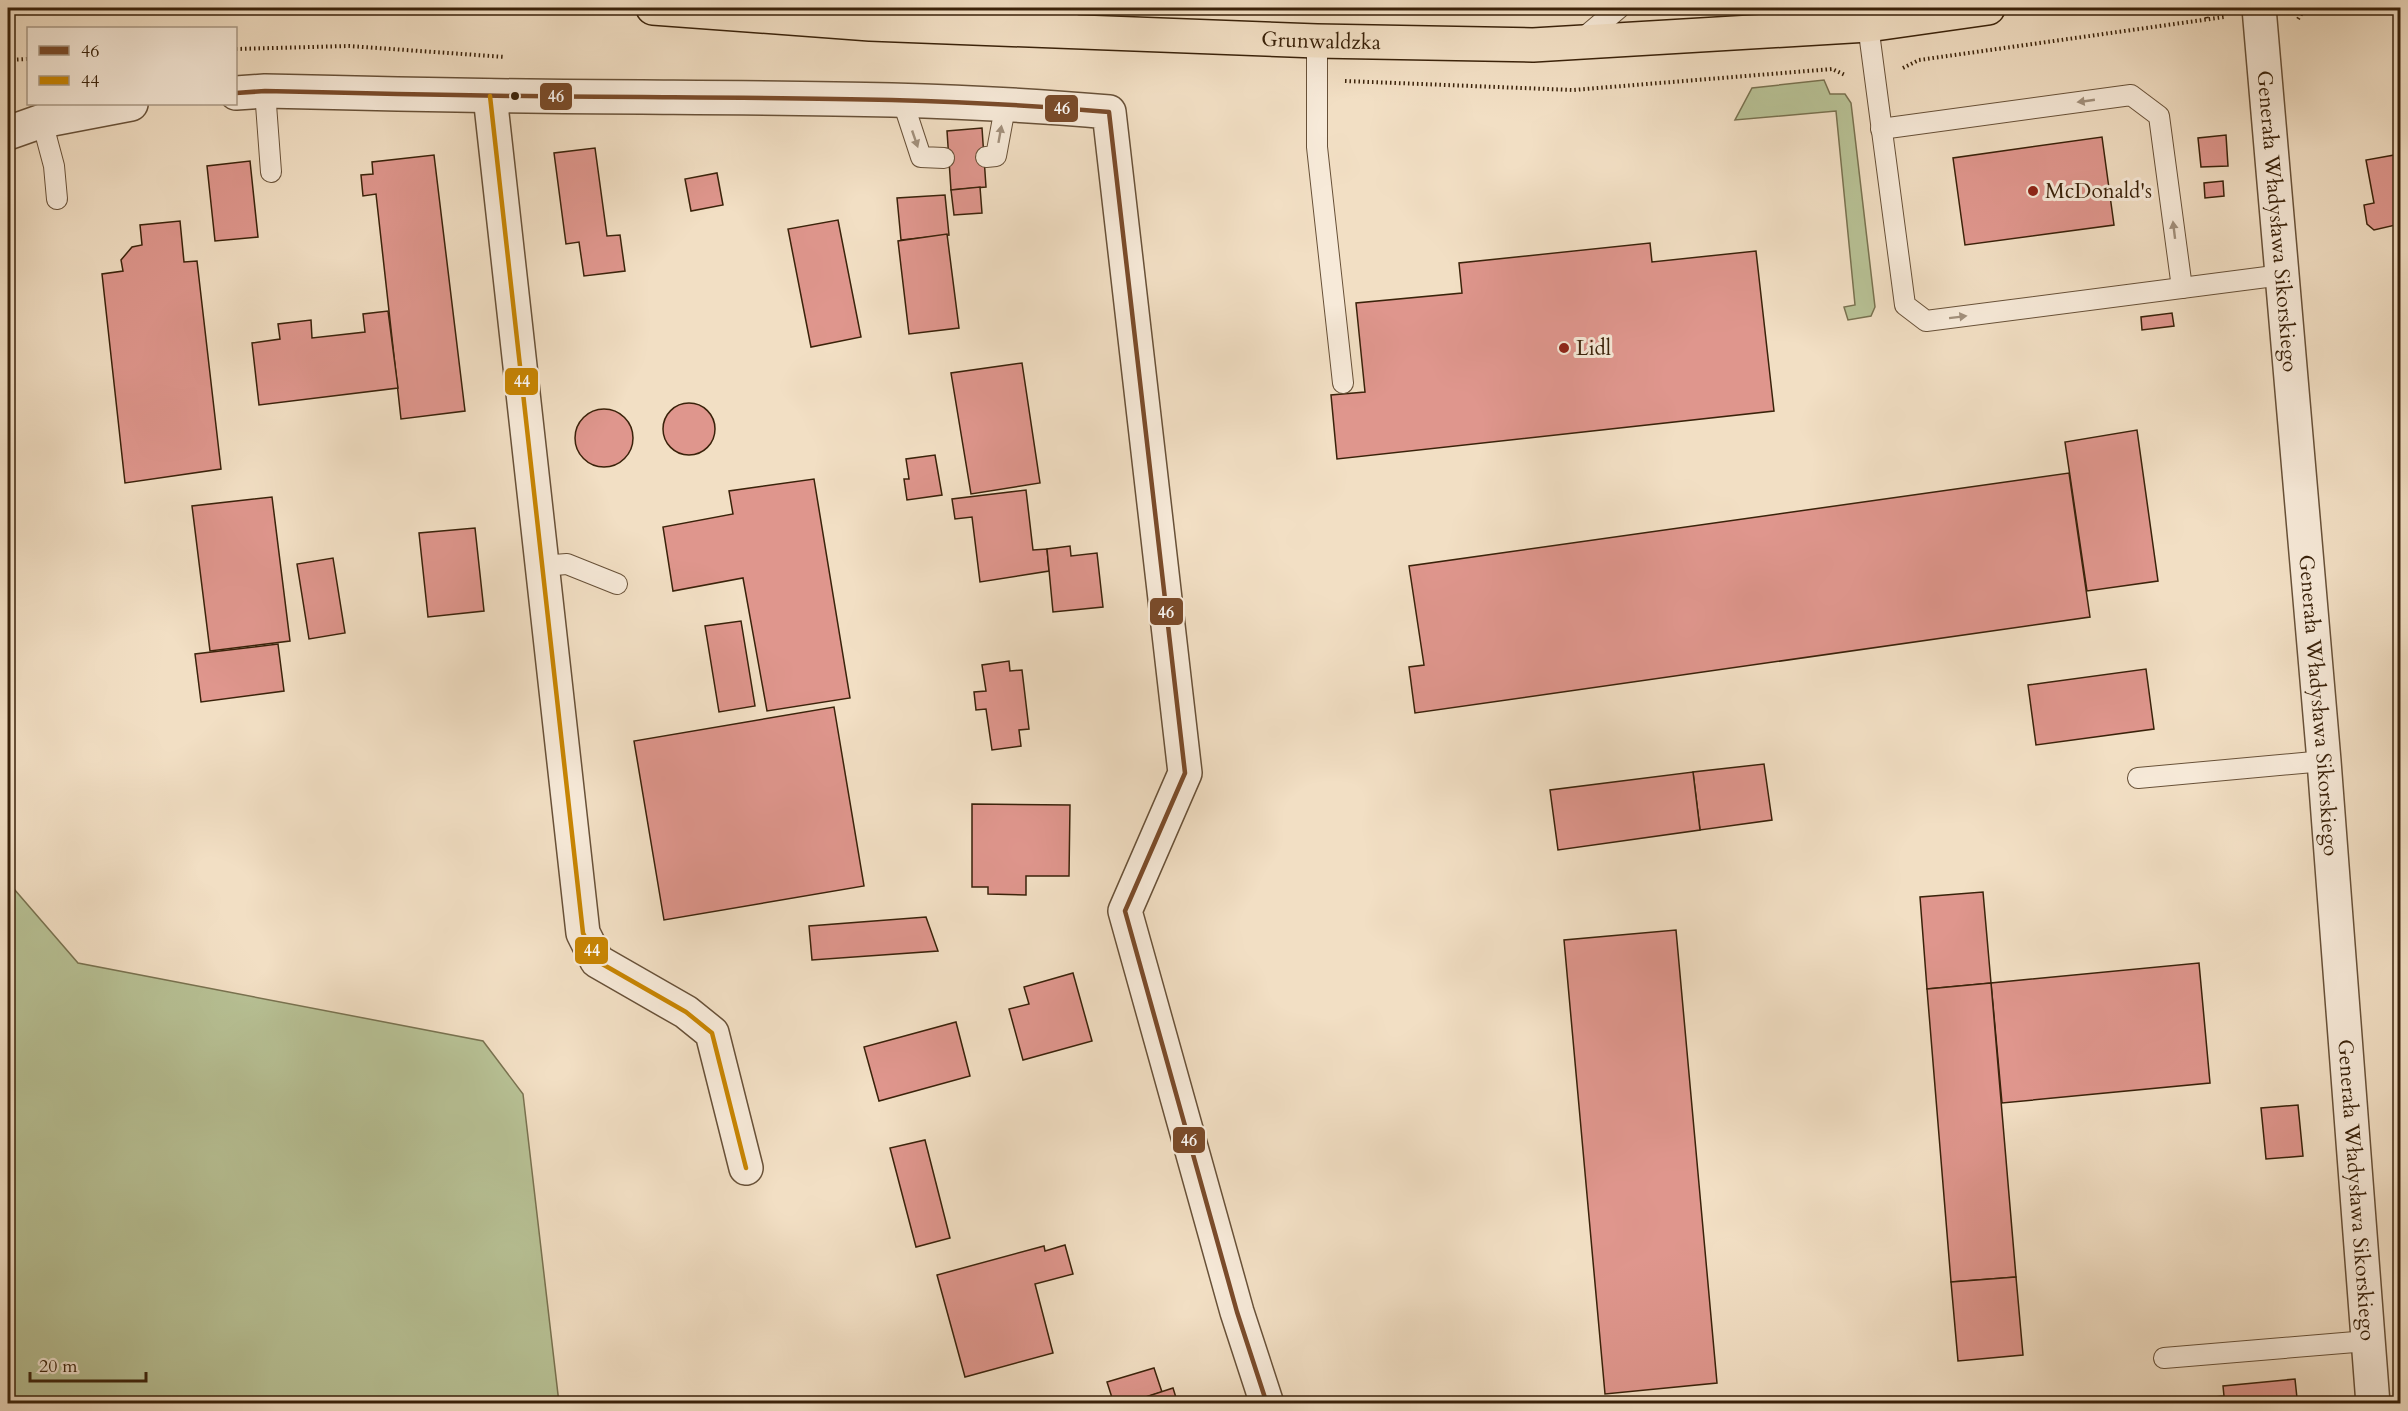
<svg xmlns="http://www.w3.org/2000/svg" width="2408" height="1411" viewBox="0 0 2408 1411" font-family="Cardo,serif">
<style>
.green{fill:#b8c296;stroke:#797250;stroke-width:1.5}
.building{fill:#df968d;stroke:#3a220a;stroke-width:1.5}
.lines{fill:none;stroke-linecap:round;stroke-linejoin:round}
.service-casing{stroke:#685138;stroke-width:22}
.minor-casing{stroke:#685138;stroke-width:36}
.primary-casing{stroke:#3a220a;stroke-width:36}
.path{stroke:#3a220a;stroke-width:4;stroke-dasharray:1.5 3;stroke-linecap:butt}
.service{stroke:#f7ead9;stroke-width:20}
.minor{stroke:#f7ead9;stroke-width:33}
.primary{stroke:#f2dfc4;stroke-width:33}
.bus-1-casing{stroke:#f7ead9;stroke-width:9}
.bus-2-casing{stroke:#f7ead9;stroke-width:9}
.bus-1{stroke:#7a4b2a;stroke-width:4.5}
.bus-2{stroke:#c88502;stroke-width:4.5}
.oneway{fill:#a2907c}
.bus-dot{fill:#3a220a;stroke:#f7ead9;stroke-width:2}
.poi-dot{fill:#8f2418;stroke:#f7ead9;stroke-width:2}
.labels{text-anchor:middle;stroke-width:6;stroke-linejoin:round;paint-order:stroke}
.street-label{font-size:21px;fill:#3a220a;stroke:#f7ead9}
.poi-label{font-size:21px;fill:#3a220a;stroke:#f7ead9;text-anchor:start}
.line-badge{stroke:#f7ead9;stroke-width:2}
.badge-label{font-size:16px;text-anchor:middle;font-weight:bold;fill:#fff}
</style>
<rect width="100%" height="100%" fill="#f2dfc4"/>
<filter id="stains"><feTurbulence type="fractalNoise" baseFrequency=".00333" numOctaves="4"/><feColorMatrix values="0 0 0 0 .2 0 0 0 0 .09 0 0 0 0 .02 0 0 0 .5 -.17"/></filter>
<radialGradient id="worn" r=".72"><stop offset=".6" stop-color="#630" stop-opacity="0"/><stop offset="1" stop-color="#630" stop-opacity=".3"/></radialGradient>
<g class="green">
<polygon points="1824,80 1830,94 1845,94 1851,103 1875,307 1871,316 1848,320 1844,307 1855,305 1836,111 1735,120 1752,88"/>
<polygon points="8,882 78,963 483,1041 523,1094 559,1403 8,1403"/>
</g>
<g class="building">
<polygon points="982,128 986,187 951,190 947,131"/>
<polygon points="2226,135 2228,166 2201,167 2198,138"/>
<polygon points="2102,137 2114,225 1965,245 1953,158"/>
<polygon points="595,148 607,236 620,235 625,271 584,276 579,242 566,244 554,153"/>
<polygon points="2400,154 2400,224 2374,230 2367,224 2364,205 2374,203 2366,160"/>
<polygon points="434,155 465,411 401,419 376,194 363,196 361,175 373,174 372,162"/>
<polygon points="250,161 258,237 215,241 207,166"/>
<polygon points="717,173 723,205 691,211 685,179"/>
<polygon points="2223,181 2224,196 2205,198 2204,183"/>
<polygon points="980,187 982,213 954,215 951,190"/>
<polygon points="945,195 949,235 901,240 897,198"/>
<polygon points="838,220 861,337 811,347 788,229"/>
<polygon points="180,221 184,262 197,261 221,469 125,483 102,274 123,271 121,260 132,247 142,245 140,225"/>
<polygon points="947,234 959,328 909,334 898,241"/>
<polygon points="1650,243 1652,262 1756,251 1774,411 1337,459 1331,395 1365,392 1356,303 1462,293 1459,263"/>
<polygon points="388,311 398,388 259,405 252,343 280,339 278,324 311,320 312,338 365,332 363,314"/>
<polygon points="2172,313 2174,326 2142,330 2141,317"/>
<polygon points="1022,363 1040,483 971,494 951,373"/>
<circle cx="689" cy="429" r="26"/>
<circle cx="604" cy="438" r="29"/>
<polygon points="2137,430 2158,581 2087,591 2065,442"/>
<polygon points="935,455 942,495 907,500 904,479 909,479 906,459"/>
<polygon points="2069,473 2090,617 1415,713 1409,667 1424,665 1409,566"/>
<polygon points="814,479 850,698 767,711 743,578 673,591 663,527 733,514 729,491"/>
<polygon points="1026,490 1033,550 1047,549 1049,571 980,582 972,517 955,519 952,499"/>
<polygon points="272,497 290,641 210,651 192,506"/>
<polygon points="475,528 484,611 428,617 419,533"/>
<polygon points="1070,546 1071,556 1097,553 1103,607 1053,612 1047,549"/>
<polygon points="333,558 345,633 309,639 297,564"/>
<polygon points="741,621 755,706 719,712 705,626"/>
<polygon points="278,644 284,691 201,702 195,654"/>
<polygon points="1009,661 1010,671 1022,670 1029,729 1019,730 1021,746 992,750 986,709 976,710 974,692 986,691 982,665"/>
<polygon points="2146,669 2154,729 2036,745 2028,685"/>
<polygon points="834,707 864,886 664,920 634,741"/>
<polygon points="1764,764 1772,820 1700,830 1693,772"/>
<polygon points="1693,772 1700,830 1558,850 1550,790"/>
<polygon points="972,804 1070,805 1069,876 1026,876 1026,895 988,894 988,887 972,887"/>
<polygon points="1983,892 1991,983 1927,989 1920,897"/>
<polygon points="926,917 938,951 812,960 809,926"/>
<polygon points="1676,930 1717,1383 1605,1394 1564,940"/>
<polygon points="2199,963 2210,1083 2002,1103 1991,983"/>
<polygon points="1073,973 1092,1041 1023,1060 1009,1009 1029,1004 1024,987"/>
<polygon points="1991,983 2016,1277 1951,1282 1927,989"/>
<polygon points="956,1022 970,1076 879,1101 864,1047"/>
<polygon points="2298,1105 2303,1156 2266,1159 2261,1108"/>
<polygon points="925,1140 950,1238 916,1247 890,1148"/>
<polygon points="1065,1245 1073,1274 1035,1284 1053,1353 965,1377 937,1275 1044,1246 1045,1251"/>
<polygon points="2016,1277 2023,1355 1958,1361 1951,1282"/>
<polygon points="1154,1368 1162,1392 1125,1404 1114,1404 1107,1382"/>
<polygon points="2295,1379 2297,1398 2287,1399 2287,1404 2148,1404 2224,1396 2223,1386"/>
<polygon points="1173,1388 1178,1404 1127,1404 1127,1403"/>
<polygon points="1023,1397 1025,1404 1001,1404"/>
</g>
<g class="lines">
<defs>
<g id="service">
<polyline points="1868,25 1905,305 1926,321 2282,275"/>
<polyline points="1067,32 1068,8"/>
<polyline points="1317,41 1317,147 1343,383"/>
<polyline points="1580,41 1619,8"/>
<polyline points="265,91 271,172"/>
<polyline points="902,99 921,157 944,158"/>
<polyline points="42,121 54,166 57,199"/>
<polyline points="1881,129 2131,95 2159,116 2182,288"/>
<polyline points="986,157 996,156 1006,102"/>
<polyline points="541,566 567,564 617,584"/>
<polyline points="2138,778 2324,761"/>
<polyline points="2164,1358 2367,1341"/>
</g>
<g id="minor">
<path id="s1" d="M2259,8L2324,761L2373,1404"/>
<path d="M236,93L265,91C390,94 516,97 642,97C798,98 954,98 1109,112L1185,773L1125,911L1237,1312L1267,1404"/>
<polyline points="490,96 583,933 597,961 686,1012 712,1033 746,1168"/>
<polyline points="8,133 42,121 131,104"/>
</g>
<g id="primary">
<path id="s2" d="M653,8L870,24L1317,41L1533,45L1868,25L1988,8"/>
</g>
</defs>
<use href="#service" class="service-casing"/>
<use href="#minor" class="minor-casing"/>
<use href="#primary" class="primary-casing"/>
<g class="path">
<polyline points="2205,8 2207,19"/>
<polyline points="2298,19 2304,10 2316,8"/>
<polyline points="236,49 349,46 505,57"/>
<polyline points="8,60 28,59"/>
<polyline points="1903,68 1919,60 2224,17"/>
<polyline points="1345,81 1573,90 1832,69 1845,75"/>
</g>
<use href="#service" class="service"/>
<use href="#minor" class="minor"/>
<use href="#primary" class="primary"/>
<defs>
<path id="bus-1" d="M236,93L265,91C390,94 516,97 642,97C798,98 954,98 1109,112L1185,773L1125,911L1237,1312L1267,1404"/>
<polyline id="bus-2" points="490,96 583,933 597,961 686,1012 712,1033 746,1168"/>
</defs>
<use href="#bus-1" class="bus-1-casing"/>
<use href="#bus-2" class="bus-2-casing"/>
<use href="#bus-1" class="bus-1"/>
<use href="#bus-2" class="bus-2"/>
</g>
<defs><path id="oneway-solid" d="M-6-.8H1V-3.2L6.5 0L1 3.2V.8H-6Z" transform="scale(1.5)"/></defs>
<g class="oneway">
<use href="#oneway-solid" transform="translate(2086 101) rotate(172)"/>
<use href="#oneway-solid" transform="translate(1000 134) rotate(-80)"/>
<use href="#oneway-solid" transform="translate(915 139) rotate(71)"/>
<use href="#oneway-solid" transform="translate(2174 230) rotate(-97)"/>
<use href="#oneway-solid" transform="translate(1958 317) rotate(-7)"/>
</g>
<circle class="bus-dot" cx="515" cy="96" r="5"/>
<g class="poi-dot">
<circle cx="2033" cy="191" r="6"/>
<circle cx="1564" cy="348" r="6"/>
</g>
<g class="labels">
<g class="street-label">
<text dy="7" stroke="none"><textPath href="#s2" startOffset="669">Grunwaldzka</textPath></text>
<text dy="7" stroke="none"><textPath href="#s1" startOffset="214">Generała Władysława Sikorskiego</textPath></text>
<text dy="7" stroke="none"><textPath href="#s1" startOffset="700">Generała Władysława Sikorskiego</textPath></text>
<text dy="7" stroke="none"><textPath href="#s1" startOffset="1186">Generała Władysława Sikorskiego</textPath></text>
</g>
<g class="poi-label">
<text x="2045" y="198">McDonald's</text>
<text x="1576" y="355">Lidl</text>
</g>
</g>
<g class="line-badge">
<rect x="539" y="82" width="34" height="29" rx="6" fill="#7a4b2a"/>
<rect x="1044" y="94" width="35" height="29" rx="6" fill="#7a4b2a"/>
<rect x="504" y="367" width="35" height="29" rx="6" fill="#c88502"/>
<rect x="1149" y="597" width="35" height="29" rx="6" fill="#7a4b2a"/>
<rect x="574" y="936" width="35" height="29" rx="6" fill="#c88502"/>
<rect x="1172" y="1126" width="34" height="28" rx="6" fill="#7a4b2a"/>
</g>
<g class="badge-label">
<text x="556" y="102">46</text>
<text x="1062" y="114">46</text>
<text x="522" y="387">44</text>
<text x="1166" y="618">46</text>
<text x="592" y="956">44</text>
<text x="1189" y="1146">46</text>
</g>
<rect width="2408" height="1411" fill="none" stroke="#f2dfc4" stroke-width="30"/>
<rect x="9" y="9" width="2390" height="1393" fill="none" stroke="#3a220a" stroke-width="3"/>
<rect x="15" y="15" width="2378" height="1381" fill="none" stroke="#3a220a" stroke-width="1.5"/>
<rect x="27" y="27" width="210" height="78" fill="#f7ead9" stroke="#ab9a86" stroke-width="1.5"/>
<rect x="39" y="46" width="30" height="9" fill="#7a4b2a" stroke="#ab9a86" stroke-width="1.5"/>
<text x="81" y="57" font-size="18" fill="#3a220a">46</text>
<rect x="39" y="76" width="30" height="9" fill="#c88502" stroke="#ab9a86" stroke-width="1.5"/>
<text x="81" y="87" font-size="18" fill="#3a220a">44</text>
<path d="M30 1372v9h116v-9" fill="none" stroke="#3a220a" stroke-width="3"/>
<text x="39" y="1372" font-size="18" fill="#3a220a" stroke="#f7ead9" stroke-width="4.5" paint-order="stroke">20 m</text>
<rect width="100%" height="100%" filter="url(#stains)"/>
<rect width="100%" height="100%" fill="url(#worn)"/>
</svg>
